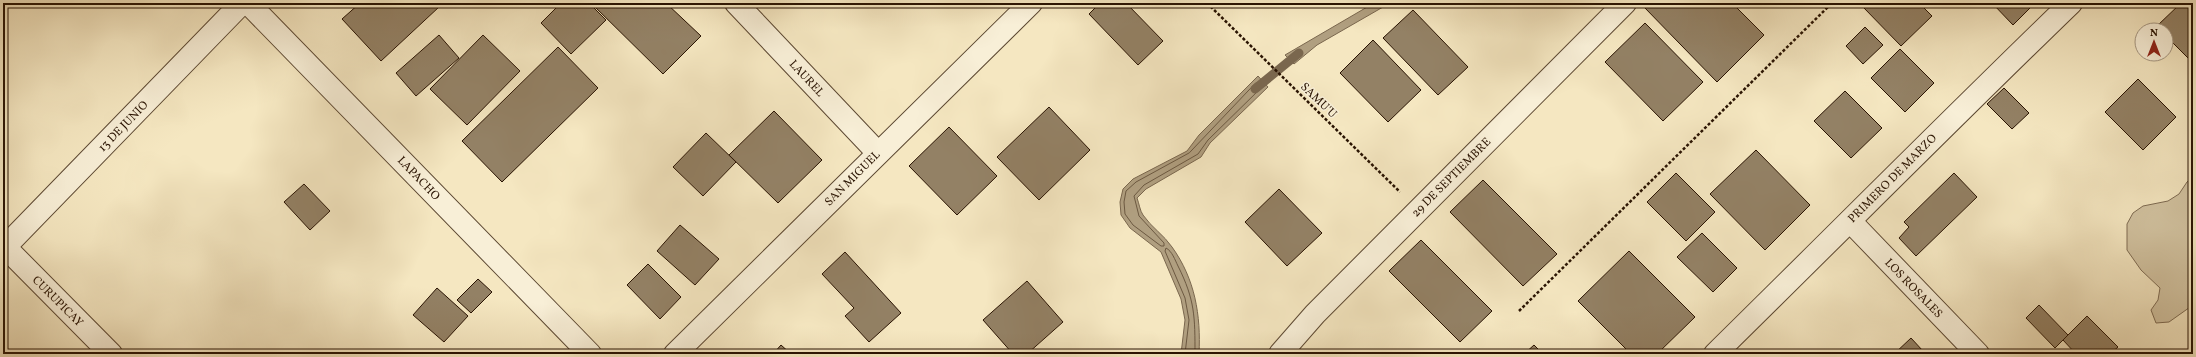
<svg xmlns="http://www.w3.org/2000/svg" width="2196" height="357" viewBox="0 0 2196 357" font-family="Vollkorn,serif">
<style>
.green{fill:#d2c3a1;stroke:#7e6b52}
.water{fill:#b09f80;stroke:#7a674e}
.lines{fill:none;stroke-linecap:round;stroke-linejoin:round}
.shore{stroke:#6c5941;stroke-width:1}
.stream{stroke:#7a674e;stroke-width:9}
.building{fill:#938165;stroke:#291302}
.minor-casing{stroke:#5c4832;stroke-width:24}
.path{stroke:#291302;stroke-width:2.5;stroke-dasharray:3 2;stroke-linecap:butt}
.minor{stroke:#f8efd7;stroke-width:22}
.labels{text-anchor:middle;stroke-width:3;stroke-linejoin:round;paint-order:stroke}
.street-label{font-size:12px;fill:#291302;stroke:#f8efd7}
</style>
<rect width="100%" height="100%" fill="#f5e7c1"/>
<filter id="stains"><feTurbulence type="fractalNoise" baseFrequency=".005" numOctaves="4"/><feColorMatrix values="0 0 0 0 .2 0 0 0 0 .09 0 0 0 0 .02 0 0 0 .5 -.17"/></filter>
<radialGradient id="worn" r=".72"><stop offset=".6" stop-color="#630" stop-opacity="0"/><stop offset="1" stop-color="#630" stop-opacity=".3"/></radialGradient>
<polygon class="green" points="2193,177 2193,305 2169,322 2156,323 2151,310 2158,300 2160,288 2141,270 2127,250 2127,224 2133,213 2143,206 2168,201 2179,194 2187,182"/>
<g class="water">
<polygon points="1374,3 1390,3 1317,45 1294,64 1285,55"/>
<path d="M1258,76L1268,87L1210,143L1201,157L1146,189L1137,198C1139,203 1140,211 1143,215C1151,227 1164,235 1172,247C1195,279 1201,315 1199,354H1181L1185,320L1181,299L1161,252L1130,228L1121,215L1120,202L1123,189L1133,179L1187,151L1199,135Z"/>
</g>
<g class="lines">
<g class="shore">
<polygon points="1256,83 1259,83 1261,88 1208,140 1198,154 1144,185 1134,196 1139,216 1164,243 1164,246 1161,246 1133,225 1125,214 1124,202 1126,191 1136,182 1189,153"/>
<path d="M1185,354L1189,320L1185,298L1165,251L1166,248C1172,251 1175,260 1178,266C1195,300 1195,317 1195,354"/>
</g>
<polyline class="stream" points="1255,89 1299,53"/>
</g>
<g class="building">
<polygon points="360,3 435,3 439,7 381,61 342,19"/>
<polygon points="561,3 589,3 606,20 571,54 541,23"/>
<polygon points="597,3 666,3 701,36 663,74 594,6"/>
<polygon points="1100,3 1126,3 1163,41 1138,65 1089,14"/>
<polygon points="1648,3 1732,3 1764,35 1717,82 1644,7"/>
<polygon points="1868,3 1919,3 1932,16 1901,46 1863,7"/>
<polygon points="1992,3 2035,3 2013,25"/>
<polygon points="2181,3 2193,3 2193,63 2166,36 2166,30 2160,30 2157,26"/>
<polygon points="1413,10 1468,67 1438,95 1383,38"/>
<polygon points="1645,23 1703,82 1663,121 1605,62"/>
<polygon points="1865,27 1883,45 1863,64 1846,46"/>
<polygon points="439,35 459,58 416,96 396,73"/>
<polygon points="483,35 520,71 467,125 430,89"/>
<polygon points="1373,40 1421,90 1388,122 1340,73"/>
<polygon points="558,47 598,88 502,182 462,141"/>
<polygon points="1900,49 1934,83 1905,112 1871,78"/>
<polygon points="2138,79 2176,117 2143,150 2105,112"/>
<polygon points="2004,88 2029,113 2012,129 1987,104"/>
<polygon points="1845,91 1882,128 1851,158 1814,121"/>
<polygon points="1049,107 1090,150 1039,200 997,157"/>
<polygon points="774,111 822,160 778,203 729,155"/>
<polygon points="949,127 997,176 957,215 909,166"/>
<polygon points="706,133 736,162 703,196 673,167"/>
<polygon points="1756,150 1810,205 1765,250 1710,194"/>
<polygon points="1676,173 1715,212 1686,241 1647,202"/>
<polygon points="1954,173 1977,197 1916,256 1899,238 1909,227 1904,222"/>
<polygon points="1483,180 1557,254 1523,286 1450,212"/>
<polygon points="304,184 330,211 310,230 284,202"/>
<polygon points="1279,189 1322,233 1287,266 1245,222"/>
<polygon points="680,225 719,259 695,285 657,251"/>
<polygon points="1702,233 1737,268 1713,292 1677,257"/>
<polygon points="1421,240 1492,311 1460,342 1389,271"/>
<polygon points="1629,251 1695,317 1657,354 1631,354 1578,301"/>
<polygon points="845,252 901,313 869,342 845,316 854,308 822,274"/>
<polygon points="648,264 681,297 660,319 627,285"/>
<polygon points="478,279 492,292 471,313 457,300"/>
<polygon points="1027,281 1063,322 1027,354 1013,354 983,320"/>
<polygon points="437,288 468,316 444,342 413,315"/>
<polygon points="2039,305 2068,335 2055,348 2026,318"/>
<polygon points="2087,316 2118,347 2110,354 2076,354 2063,340"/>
<polygon points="1911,338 1923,351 1920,354 1894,354"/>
<polygon points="3,345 13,354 3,354"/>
<polygon points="781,345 791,354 773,354"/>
<polygon points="1534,345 1543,354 1524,354"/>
<polygon points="2166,349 2171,354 2161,354"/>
</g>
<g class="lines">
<defs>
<g id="minor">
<polyline points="248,3 590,354"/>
<polyline points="736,3 878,153"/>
<polyline points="1850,221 1978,354"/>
<polyline points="6,248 111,354"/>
<polyline points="3,249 242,3"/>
<polyline points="675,354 1031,3"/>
<polyline points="1280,354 1315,314 1625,3"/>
<path d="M1715,354C1834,237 1951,119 2071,3"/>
</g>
</defs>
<use href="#minor" class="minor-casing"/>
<g class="path">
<polyline points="1207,3 1400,192"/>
<polyline points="1519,311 1832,3"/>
</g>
<use href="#minor" class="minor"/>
</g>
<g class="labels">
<g class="street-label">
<text transform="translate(807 78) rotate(47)" y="4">LAUREL</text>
<text transform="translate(1319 100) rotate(44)" y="4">SAMU'U</text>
<text transform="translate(123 126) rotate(-46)" y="4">13 DE JUNIO</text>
<text transform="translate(1451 177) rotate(-45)" y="4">29 DE SEPTIEMBRE</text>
<text transform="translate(419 178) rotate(46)" y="4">LAPACHO</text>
<text transform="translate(852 178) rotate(-45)" y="4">SAN MIGUEL</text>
<text transform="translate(1892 178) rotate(-45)" y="4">PRIMERO DE MARZO</text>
<text transform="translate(1914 288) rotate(46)" y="4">LOS ROSALES</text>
<text transform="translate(58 301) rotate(45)" y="4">CURUPICAY</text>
</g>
</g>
<rect width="2196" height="357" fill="none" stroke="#f5e7c1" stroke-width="16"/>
<rect x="4" y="4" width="2188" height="349" fill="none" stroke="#291302" stroke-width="2"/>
<rect x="8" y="8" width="2180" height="341" fill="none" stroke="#291302"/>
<g transform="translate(2154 42)"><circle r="19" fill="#f8efd7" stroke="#a59782"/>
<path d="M0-3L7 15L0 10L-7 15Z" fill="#8f2418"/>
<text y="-6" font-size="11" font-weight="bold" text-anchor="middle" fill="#291302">N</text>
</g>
<rect width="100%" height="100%" filter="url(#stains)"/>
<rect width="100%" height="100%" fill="url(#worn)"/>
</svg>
